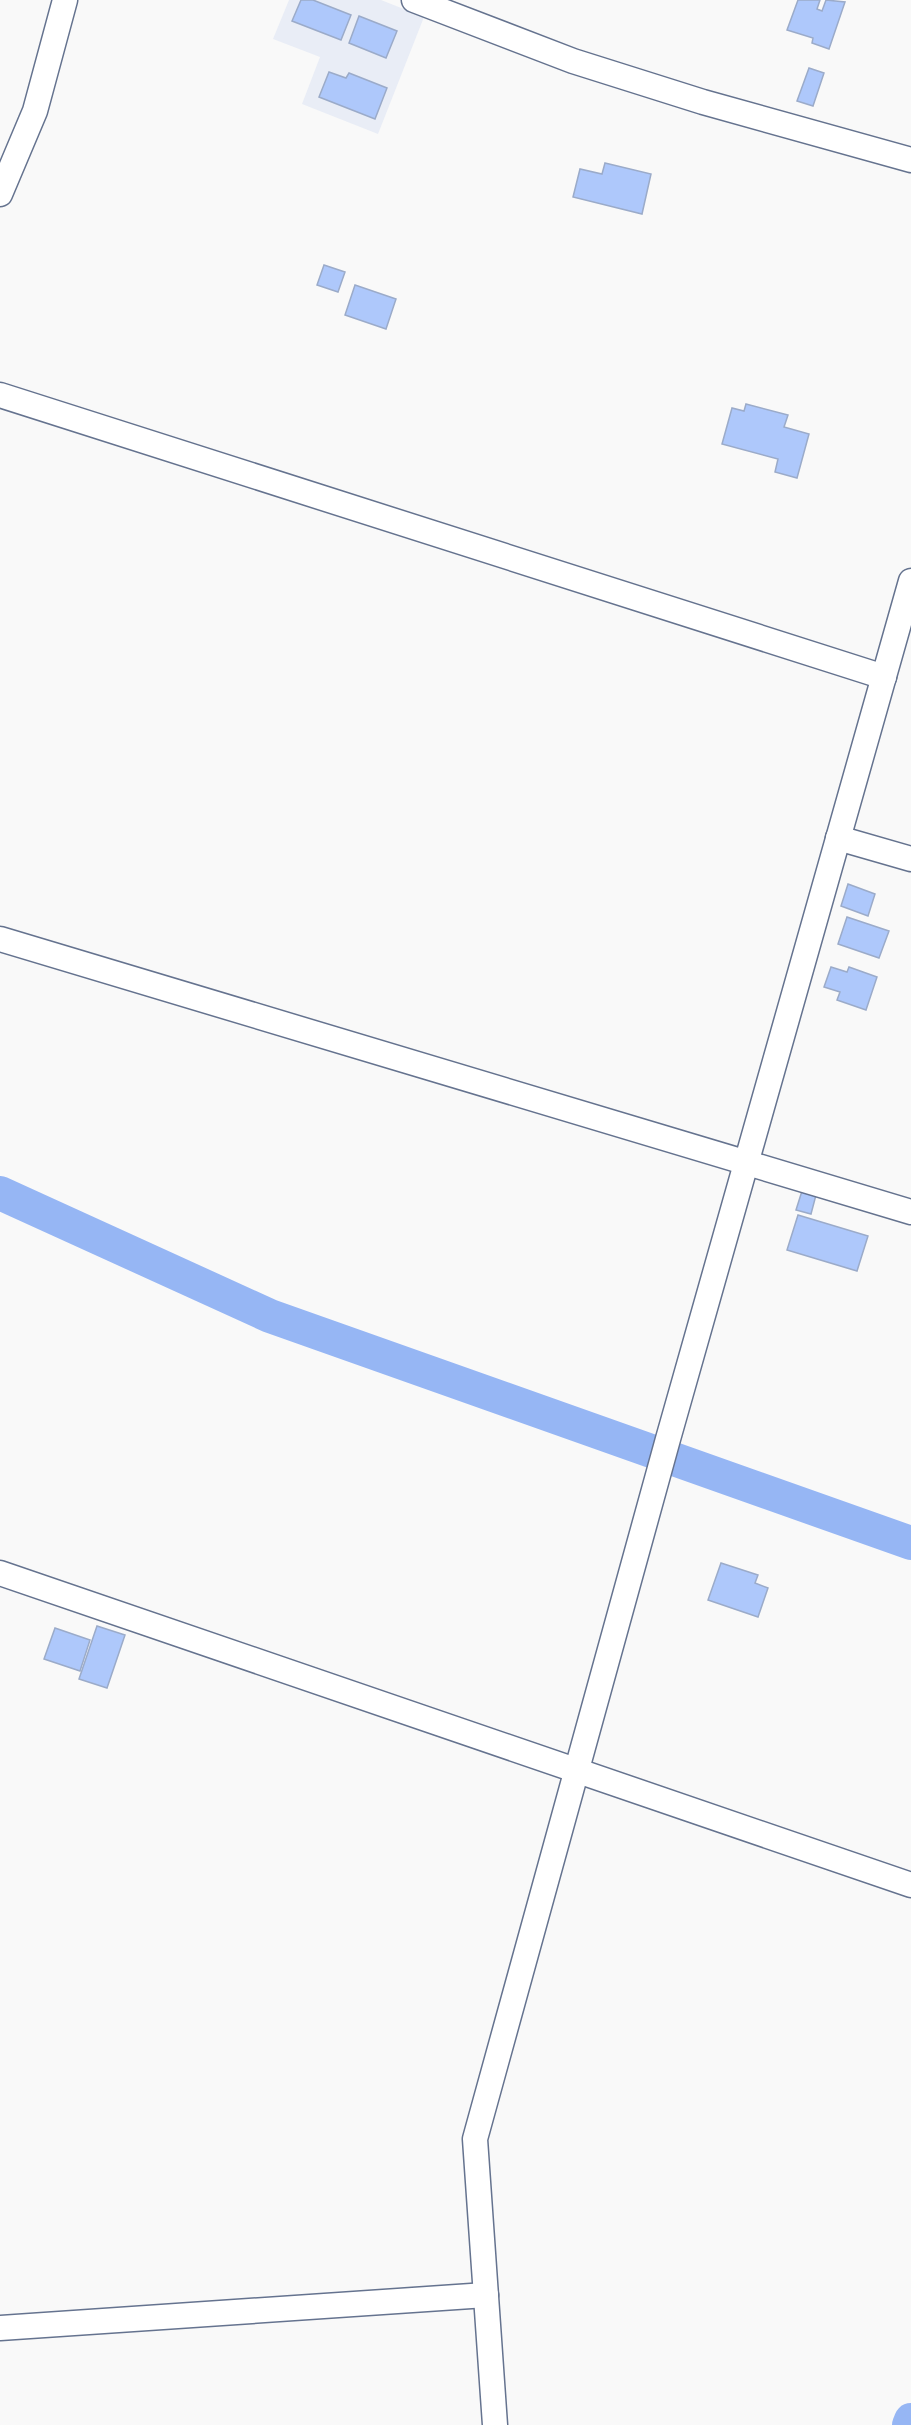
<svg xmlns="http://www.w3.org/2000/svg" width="911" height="2425" viewBox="0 0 911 2425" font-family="'IBM Plex Serif',serif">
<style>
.built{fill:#e9edf6}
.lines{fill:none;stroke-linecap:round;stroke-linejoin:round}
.river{stroke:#96b6f4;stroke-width:34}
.building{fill:#aec8fb;stroke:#9babc9;stroke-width:1.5}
.minor-casing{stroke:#65738f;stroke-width:27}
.minor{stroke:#fff;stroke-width:24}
</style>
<rect width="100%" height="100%" fill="#f9f9f9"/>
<polygon class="built" points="289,0 381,0 424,17 378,134 302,104 320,57 273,39"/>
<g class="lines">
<g class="river">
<polyline points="0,1193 270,1316 911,1543"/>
<polyline points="909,2425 911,2420"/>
</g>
</g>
<g class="building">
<polygon points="301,0 313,0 351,15 341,40 292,21"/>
<polygon points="798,0 820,0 817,9 822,11 826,0 845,2 829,49 812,43 813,38 787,30"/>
<polygon points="359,16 397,31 386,58 349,43"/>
<polygon points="809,68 824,73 813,106 797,101"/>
<polygon points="329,72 346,78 349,73 387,88 375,119 319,97"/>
<polygon points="605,163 651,174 642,214 573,197 580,169 602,174"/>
<polygon points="324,265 345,272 338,292 317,285"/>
<polygon points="355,285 396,299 386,329 345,315"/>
<polygon points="746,404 788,415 784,427 809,434 797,478 775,472 778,459 722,444 732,408 744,411"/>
<polygon points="848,884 875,894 868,916 841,906"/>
<polygon points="847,917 889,931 879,958 838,944"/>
<polygon points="831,967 847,972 849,967 877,977 866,1010 837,1000 840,992 824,987"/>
<polygon points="802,1191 816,1195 811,1214 796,1210"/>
<polygon points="798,1215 868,1236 857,1271 787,1250"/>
<polygon points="721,1563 758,1575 755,1583 768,1588 758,1617 708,1600"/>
<polygon points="97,1626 125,1635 107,1688 79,1679"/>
<polygon points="55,1628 90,1640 80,1671 44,1659"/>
</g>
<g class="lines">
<defs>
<g id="minor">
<polyline points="414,0 573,61 703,102 911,160"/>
<polyline points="0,194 35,111 65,0"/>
<polyline points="0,395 884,677"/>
<polyline points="838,838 911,859"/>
<polyline points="0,939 911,1212"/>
<polyline points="0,1573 911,1885"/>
<polyline points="0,2328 486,2295"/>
<polyline points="495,2425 475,2139 668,1439 911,581"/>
</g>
</defs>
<use href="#minor" class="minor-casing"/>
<use href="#minor" class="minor"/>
</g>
</svg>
